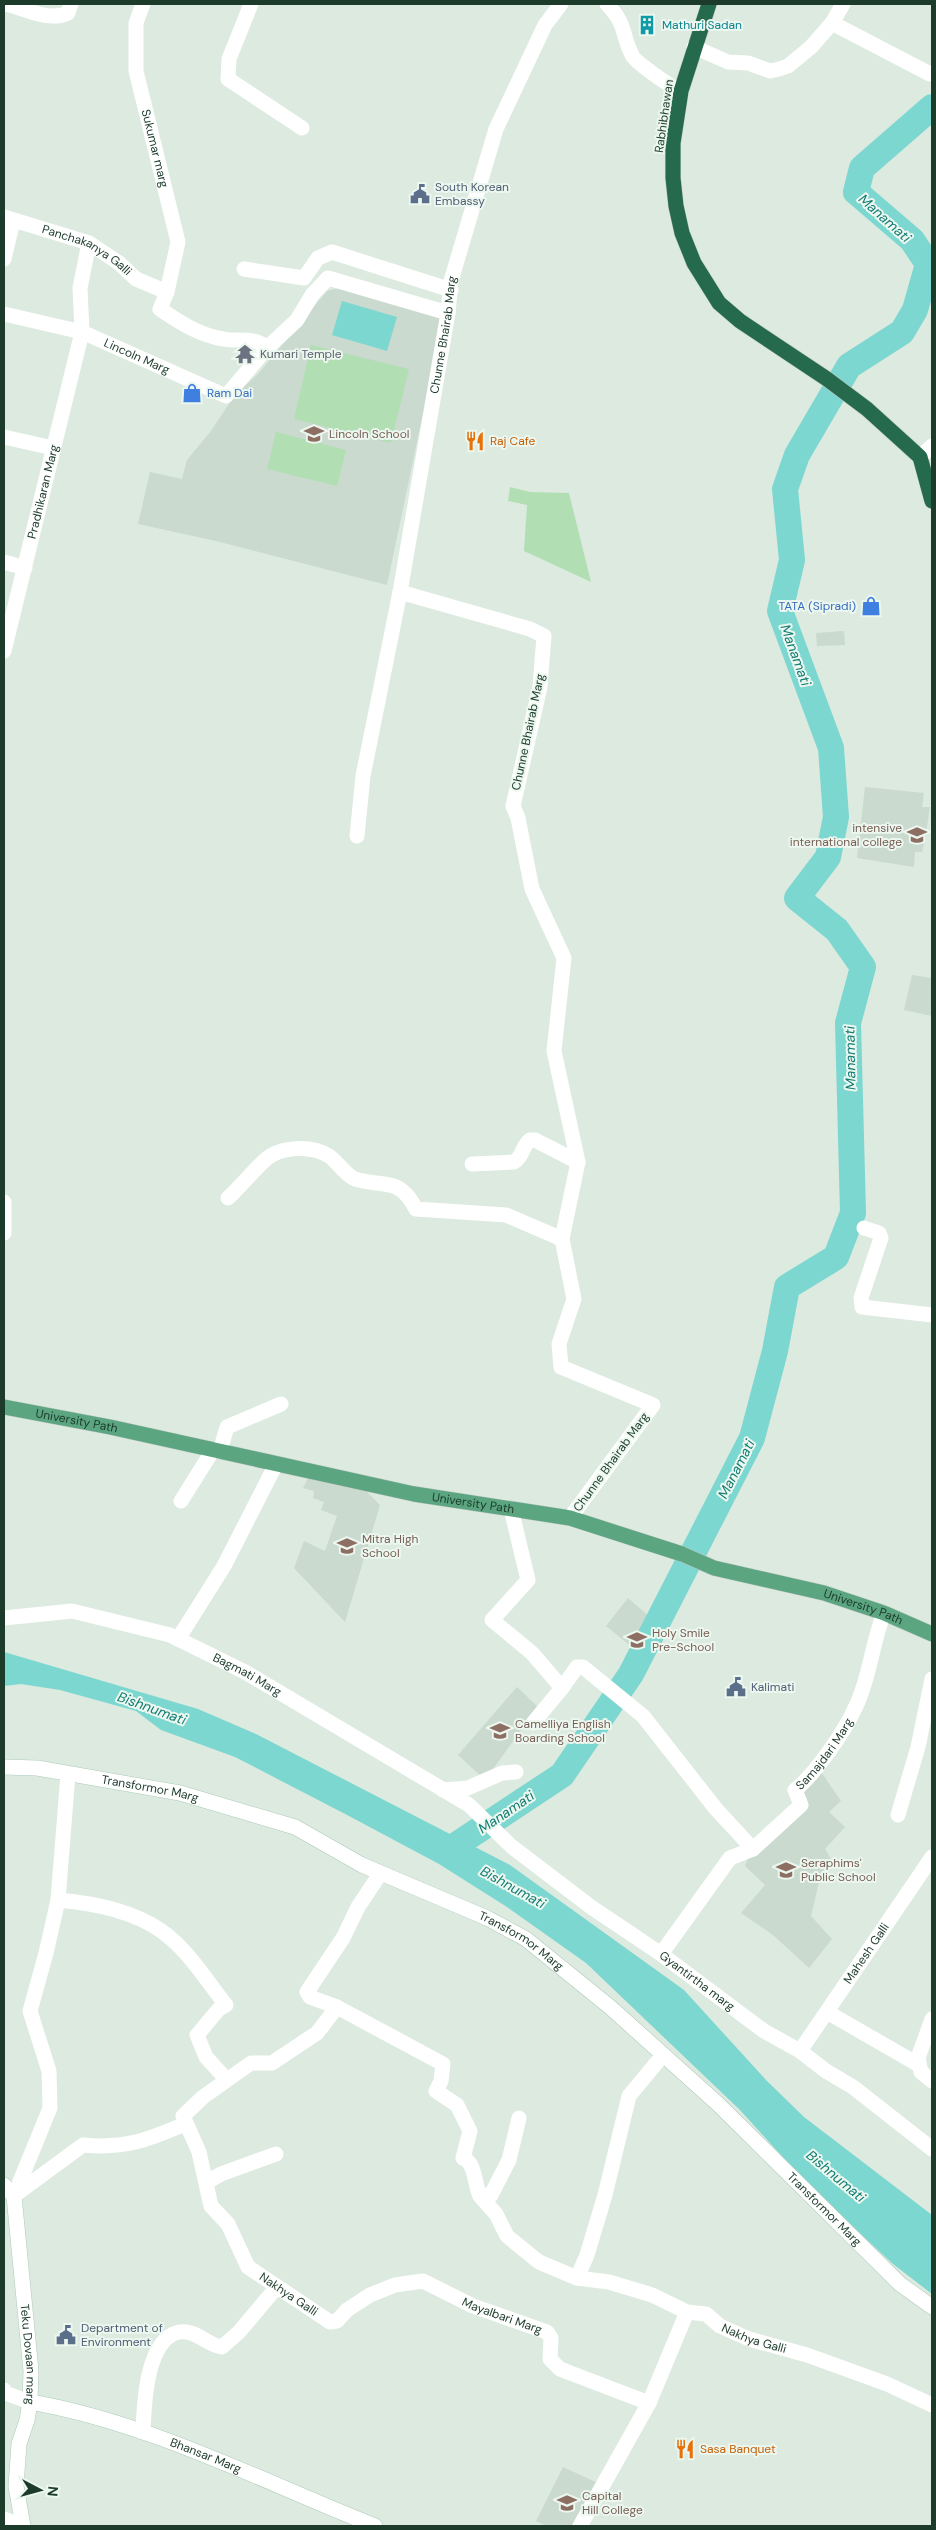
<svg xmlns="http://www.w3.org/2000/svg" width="936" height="2530" viewBox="0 0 936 2530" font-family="'DM Sans',sans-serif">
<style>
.built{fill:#cadacf}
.green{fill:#b1dfb3}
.water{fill:#7cd7d0}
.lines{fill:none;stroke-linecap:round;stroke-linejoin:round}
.river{stroke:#7cd7d0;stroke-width:26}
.secondary-casing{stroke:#aecbba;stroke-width:16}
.primary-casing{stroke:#bfc8c4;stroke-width:16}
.highway-casing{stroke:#bfc8c4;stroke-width:16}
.street{stroke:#fff;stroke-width:15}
.secondary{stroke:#fff;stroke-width:15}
.primary{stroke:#5ba581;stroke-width:15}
.highway{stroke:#256a4c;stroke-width:15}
.labels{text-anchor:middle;stroke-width:4;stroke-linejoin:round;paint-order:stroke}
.culture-label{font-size:12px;fill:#0d838f;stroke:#ecf7ef;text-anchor:start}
.street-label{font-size:12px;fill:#1c3b2b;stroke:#ecf7ef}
.service-label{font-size:12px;fill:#4e5e75;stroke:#ecf7ef;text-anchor:start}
.worship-label{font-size:12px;fill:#5b616d;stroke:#ecf7ef;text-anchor:start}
.shop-label{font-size:12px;fill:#366cbe;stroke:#ecf7ef;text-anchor:start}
.education-label{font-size:12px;fill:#785e54;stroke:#ecf7ef;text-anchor:start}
.food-label{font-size:12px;fill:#c56008;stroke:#ecf7ef;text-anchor:start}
.water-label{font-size:14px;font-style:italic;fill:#117d75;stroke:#ecf7ef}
</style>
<rect width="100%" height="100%" fill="#dceae0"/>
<g class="built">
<polygon points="339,288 440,316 425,404 387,585 216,541 138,524 150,472 182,479 187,460 211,431 234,396 258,374 327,291"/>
<polygon points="844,631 845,645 817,646 816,633"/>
<polygon points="865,787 924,793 922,807 930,807 925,839 922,852 915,852 914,867 857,858"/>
<polygon points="912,975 932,978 932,1016 904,1010"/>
<polygon points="308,1478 361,1486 380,1505 345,1622 294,1568 304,1541 325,1551 337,1516 321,1510 324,1502 313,1498 314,1491 303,1488"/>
<polygon points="628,1598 659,1625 642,1655 606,1626"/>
<polygon points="517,1687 538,1707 485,1780 458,1755"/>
<polygon points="819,1769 841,1801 829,1812 845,1827 825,1849 831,1859 821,1874 811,1916 832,1939 809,1968 773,1935 741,1913 765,1885 745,1866 749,1855 804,1807 797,1792"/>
<polygon points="563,2467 600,2484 574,2526 547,2526 536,2521"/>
</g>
<g class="green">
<polygon points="311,345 409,369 391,443 294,419"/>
<polygon points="276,432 346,450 337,486 267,469"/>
<polygon points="510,487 530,492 569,493 591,582 524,551 527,505 508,501"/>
</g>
<g class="water">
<polygon points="342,301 397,317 387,351 332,335"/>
<polygon points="4,1652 198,1709 256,1734 510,1865 684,1990 766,2080 804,2117 932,2215 932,2294 893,2264 810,2187 740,2110 586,1963 507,1907 439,1864 349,1816 235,1757 161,1730 136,1711 60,1690 21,1684 4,1686"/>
</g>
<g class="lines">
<polyline class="river" points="450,1849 562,1775 631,1674 752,1438 775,1351 787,1287 836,1257 853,1213 848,1023 863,967 837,930 797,898 828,857 836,817 831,748 780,611 792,560 785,489 797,455 849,366 902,332 915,310 928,264 912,240 856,192 862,168 932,107"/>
<defs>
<g id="secondary">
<path id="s11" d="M4,1767L37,1768L180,1793L295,1827L362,1865L487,1918L526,1939L610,2007L718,2104L900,2284L932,2307"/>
<path id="s12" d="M4,2185L14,2196L31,2371L30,2402L27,2420L19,2444L16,2486L23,2526"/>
<path id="s13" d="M30,2402C148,2422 264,2482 375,2526"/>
</g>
<g id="primary">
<path id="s14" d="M4,1407L110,1427L414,1494L570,1518L682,1554L714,1568L824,1593L884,1613L932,1634"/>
</g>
<polyline id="highway" points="709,4 681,91 673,143 673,178 676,206 682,233 694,263 719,303 740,321 827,379 867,409 920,457 932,501"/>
</defs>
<use href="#secondary" class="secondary-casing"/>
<use href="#primary" class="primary-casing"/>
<use href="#highway" class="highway-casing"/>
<g class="street">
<path d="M6,4C25,9 50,22 68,13L71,4"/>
<path id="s1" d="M143,4L136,23V71L178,242L167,292L160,309C179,322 199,335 223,339C237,342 256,336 267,348"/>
<polyline points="251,4 229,59 228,79 302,128"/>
<path d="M607,4C627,25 621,33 632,55C635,62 672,88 681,91"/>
<polyline points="832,23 930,74"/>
<polyline points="694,47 728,62 748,63 770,71 779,69 788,66 811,47 832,23 843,4"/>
<path id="s2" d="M4,217L89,243L119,263L136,279L167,292"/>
<polyline points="4,259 13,221"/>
<polyline points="244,269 304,278 318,258 332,252 451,290"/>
<path id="s3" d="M4,314L82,332L226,396L267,348L297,320L312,295L328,278L448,313"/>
<polyline points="4,437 53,448"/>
<polyline points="920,457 932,446"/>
<polyline points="4,562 25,568"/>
<polyline points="400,592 530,629 544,636 540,687 513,806 518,818 532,889 564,958 554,1051 578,1162 562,1239 574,1299 559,1344 561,1367 653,1405 570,1518"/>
<path id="s4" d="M4,651L82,332L80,288L89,243"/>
<path id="s5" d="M357,836L363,776L400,592L448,313L451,281L496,129L545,25L561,4"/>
<path d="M472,1164L514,1162C523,1157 522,1146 530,1140H535L578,1162"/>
<path d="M228,1198C241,1186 252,1172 265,1160C280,1146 312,1145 329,1156C338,1162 345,1175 355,1179C385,1188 399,1176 416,1209L506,1215L562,1239"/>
<polyline points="4,1202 4,1233"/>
<polyline points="864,1228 879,1233 881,1238 861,1298 862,1307 932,1315"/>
<polyline points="220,1451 227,1427 281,1404"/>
<polyline points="181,1501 213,1450"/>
<polyline points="511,1509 528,1580 492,1620 532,1653 562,1688 577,1667 583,1667 643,1716 716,1809 753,1849"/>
<path id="s6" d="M4,1618L72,1611L170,1635L245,1672L469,1805L511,1846L591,1907L661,1954L764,2031L800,2051L826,2071L853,2087L932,2149"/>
<polyline points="178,1639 224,1566 276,1464"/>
<polyline points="533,1723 562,1688"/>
<polyline points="443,1790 468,1788 502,1773 516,1772"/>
<polyline points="898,1815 918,1747 932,1679"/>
<path d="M58,1900C93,1903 131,1910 160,1930C187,1948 206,1980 226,2005L219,2009L197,2035L206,2057L226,2079"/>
<path id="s7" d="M661,1954L730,1858L753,1849L801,1805L795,1790C816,1773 845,1731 856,1706C870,1677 872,1643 884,1613"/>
<polyline points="337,2007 310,1997 307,1992 343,1938 358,1907 380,1874"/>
<polyline points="827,2012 919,2065"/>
<polyline points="932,2019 918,2058 921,2072 932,2081"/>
<path id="s8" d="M800,2051L932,1857"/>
<polyline points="519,2118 509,2160 491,2195 480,2196 496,2214 507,2236 539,2262 577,2278 587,2255 605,2195 629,2096 663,2055"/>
<polyline points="207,2182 221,2174 276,2154"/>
<path d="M15,2195L83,2145C126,2149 147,2140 185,2124"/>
<polyline points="14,2196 50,2108 49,2071 30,2011 46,1953 58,1900 68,1774"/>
<path id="s9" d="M480,2196C474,2184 476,2163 463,2158L470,2131L457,2105L436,2091L441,2081L443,2064L337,2007L317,2033L272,2063H251L203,2097L183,2116L199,2152L211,2206L228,2224L248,2267L330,2322L337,2321L347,2310L370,2295L395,2285L423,2281L473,2306L547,2332L551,2338L550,2359L560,2369L649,2403"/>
<path id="s10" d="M577,2278L609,2282L652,2295L687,2312L706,2314L720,2326L749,2339L807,2355L887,2384L932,2405"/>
<polyline points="4,2390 5,2393 30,2402"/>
<path d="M143,2432C144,2405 146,2339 179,2332C195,2329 207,2345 222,2347L239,2332L277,2287"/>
<polyline points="4,2519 23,2526"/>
<polyline points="580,2526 649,2403 687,2312"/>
</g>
<use href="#secondary" class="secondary"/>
<use href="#primary" class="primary"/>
<use href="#highway" class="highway"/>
</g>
<defs>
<symbol id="building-bare" viewBox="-9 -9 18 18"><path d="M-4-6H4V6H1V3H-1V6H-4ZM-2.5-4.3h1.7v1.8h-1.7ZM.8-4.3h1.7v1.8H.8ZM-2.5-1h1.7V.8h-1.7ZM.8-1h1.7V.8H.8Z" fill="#0f9aa8" stroke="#ecf7ef" stroke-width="2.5" paint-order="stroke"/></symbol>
<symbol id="civic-bare" viewBox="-9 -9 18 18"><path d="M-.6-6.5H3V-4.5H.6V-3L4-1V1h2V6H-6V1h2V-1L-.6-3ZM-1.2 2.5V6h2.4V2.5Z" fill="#5c6f8a" stroke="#ecf7ef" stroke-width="2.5" paint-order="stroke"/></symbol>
<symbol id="temple-bare" viewBox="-9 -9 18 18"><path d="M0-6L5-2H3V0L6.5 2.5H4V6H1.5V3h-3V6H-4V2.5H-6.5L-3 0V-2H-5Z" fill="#6b7280" stroke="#ecf7ef" stroke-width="2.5" paint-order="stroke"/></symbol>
<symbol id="shop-bare" viewBox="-9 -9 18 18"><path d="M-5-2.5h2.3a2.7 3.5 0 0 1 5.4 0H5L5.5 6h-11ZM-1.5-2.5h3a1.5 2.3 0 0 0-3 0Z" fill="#3f7fe0" stroke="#ecf7ef" stroke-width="2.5" paint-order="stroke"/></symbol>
<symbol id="school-bare" viewBox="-9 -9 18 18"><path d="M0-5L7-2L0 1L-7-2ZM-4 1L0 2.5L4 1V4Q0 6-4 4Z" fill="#8d6e63" stroke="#ecf7ef" stroke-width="2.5" paint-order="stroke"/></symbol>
<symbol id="restaurant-bare" viewBox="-9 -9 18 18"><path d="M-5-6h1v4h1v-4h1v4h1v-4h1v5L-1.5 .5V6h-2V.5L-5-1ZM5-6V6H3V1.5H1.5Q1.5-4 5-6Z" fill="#e8710a" stroke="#ecf7ef" stroke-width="2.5" paint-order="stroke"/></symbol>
<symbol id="university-bare" viewBox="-9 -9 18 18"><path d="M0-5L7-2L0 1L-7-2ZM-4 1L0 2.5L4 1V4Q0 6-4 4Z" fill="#8d6e63" stroke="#ecf7ef" stroke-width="2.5" paint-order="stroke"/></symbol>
</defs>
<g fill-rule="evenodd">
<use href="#building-bare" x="633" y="11" width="28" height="28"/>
<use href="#civic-bare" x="406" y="180" width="28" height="28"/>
<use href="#temple-bare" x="231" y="340" width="28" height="28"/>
<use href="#shop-bare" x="178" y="379" width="28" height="28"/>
<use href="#school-bare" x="300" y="420" width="28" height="28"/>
<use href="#restaurant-bare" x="461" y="427" width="28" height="28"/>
<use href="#shop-bare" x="857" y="592" width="28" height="28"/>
<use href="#university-bare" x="903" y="821" width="28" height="28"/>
<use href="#school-bare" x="333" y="1532" width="28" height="28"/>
<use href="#school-bare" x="623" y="1626" width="28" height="28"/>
<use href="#civic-bare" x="722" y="1673" width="28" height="28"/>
<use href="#school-bare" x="486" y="1717" width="28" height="28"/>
<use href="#school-bare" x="772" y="1856" width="28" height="28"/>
<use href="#civic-bare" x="52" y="2321" width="28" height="28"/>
<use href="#restaurant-bare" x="671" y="2435" width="28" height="28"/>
<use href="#university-bare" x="553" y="2489" width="28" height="28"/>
</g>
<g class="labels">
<g class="culture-label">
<text x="662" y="29">Mathuri Sadan</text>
</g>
<g class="street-label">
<text transform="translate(664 116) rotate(-82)" y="4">Rabhibhawan</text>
<text dy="4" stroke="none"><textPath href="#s1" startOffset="148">Sukumar marg</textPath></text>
<text dy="4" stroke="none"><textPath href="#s2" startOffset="90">Panchakanya Galli</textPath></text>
<text dy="4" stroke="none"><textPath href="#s5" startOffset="509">Chunne Bhairab Marg</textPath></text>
<text dy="4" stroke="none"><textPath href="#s3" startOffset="140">Lincoln Marg</textPath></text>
<text dy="4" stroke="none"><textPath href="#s4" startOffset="164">Pradhikaran Marg</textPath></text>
<text transform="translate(528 732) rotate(-78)" y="4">Chunne Bhairab Marg</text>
<text dy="4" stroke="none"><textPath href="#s14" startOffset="74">University Path</textPath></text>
<text transform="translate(611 1462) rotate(-54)" y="4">Chunne Bhairab Marg</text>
<text dy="4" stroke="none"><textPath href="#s14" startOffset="479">University Path</textPath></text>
<text dy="4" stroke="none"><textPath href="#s14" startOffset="884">University Path</textPath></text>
<text dy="4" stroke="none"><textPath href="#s6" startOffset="256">Bagmati Marg</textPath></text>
<text dy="4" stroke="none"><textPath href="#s7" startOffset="271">Samajdari Marg</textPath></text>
<text dy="4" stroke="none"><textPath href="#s11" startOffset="148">Transformor Marg</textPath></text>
<text dy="4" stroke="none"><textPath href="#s11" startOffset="552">Transformor Marg</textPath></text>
<text dy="4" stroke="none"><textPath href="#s8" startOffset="118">Mahesh Galli</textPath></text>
<text dy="4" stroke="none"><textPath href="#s6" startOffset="802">Gyantirtha marg</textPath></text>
<text dy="4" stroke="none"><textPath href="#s11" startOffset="958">Transformor Marg</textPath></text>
<text dy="4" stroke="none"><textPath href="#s9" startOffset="684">Nakhya Galli</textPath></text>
<text dy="4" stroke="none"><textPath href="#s9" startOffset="925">Mayalbari Marg</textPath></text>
<text dy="4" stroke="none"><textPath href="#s10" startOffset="190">Nakhya Galli</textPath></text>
<text dy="4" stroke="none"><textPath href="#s12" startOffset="174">Teku Dovaan marg</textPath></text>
<text dy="4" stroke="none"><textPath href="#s13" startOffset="184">Bhansar Marg</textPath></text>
</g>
<g class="service-label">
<text x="435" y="191">South Korean<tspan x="435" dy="14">Embassy</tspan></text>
<text x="751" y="1691">Kalimati</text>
<text x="81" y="2332">Department of<tspan x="81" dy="14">Environment</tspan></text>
</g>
<g class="worship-label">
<text x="260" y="358">Kumari Temple</text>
</g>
<g class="shop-label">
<text x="207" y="397">Ram Dai</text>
<text x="856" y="610" text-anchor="end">TATA (Sipradi)</text>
</g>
<g class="education-label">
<text x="329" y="438">Lincoln School</text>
<text x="902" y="832" text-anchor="end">intensive<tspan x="902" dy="14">international college</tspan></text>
<text x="362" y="1543">Mitra High<tspan x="362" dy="14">School</tspan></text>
<text x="652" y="1637">Holy Smile<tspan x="652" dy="14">Pre-School</tspan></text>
<text x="515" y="1728">Camelliya English<tspan x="515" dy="14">Boarding School</tspan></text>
<text x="801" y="1867">Seraphims'<tspan x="801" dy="14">Public School</tspan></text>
<text x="582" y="2500">Capital<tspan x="582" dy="14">Hill College</tspan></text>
</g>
<g class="food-label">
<text x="490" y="445">Raj Cafe</text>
<text x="700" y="2453">Sasa Banquet</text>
</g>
<g class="water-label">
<text transform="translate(885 218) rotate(42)" y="5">Manamati</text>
<text transform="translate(796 655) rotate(70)" y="5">Manamati</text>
<text transform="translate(850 1058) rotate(-91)" y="5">Manamati</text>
<text transform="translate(736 1469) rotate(-63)" y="5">Manamati</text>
<text transform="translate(152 1708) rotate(20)" y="5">Bishnumati</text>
<text transform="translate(506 1812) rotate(-34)" y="5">Manamati</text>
<text transform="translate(513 1887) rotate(29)" y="5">Bishnumati</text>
<text transform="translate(836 2176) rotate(40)" y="5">Bishnumati</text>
</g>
</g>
<rect width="936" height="2530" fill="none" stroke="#1c3b2b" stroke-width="10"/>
<g transform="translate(40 2490) rotate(96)" stroke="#ecf7ef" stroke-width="4" paint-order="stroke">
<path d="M0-4L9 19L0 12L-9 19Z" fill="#1c3b2b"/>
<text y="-8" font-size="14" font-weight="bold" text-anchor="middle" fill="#1c3b2b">N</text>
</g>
</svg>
